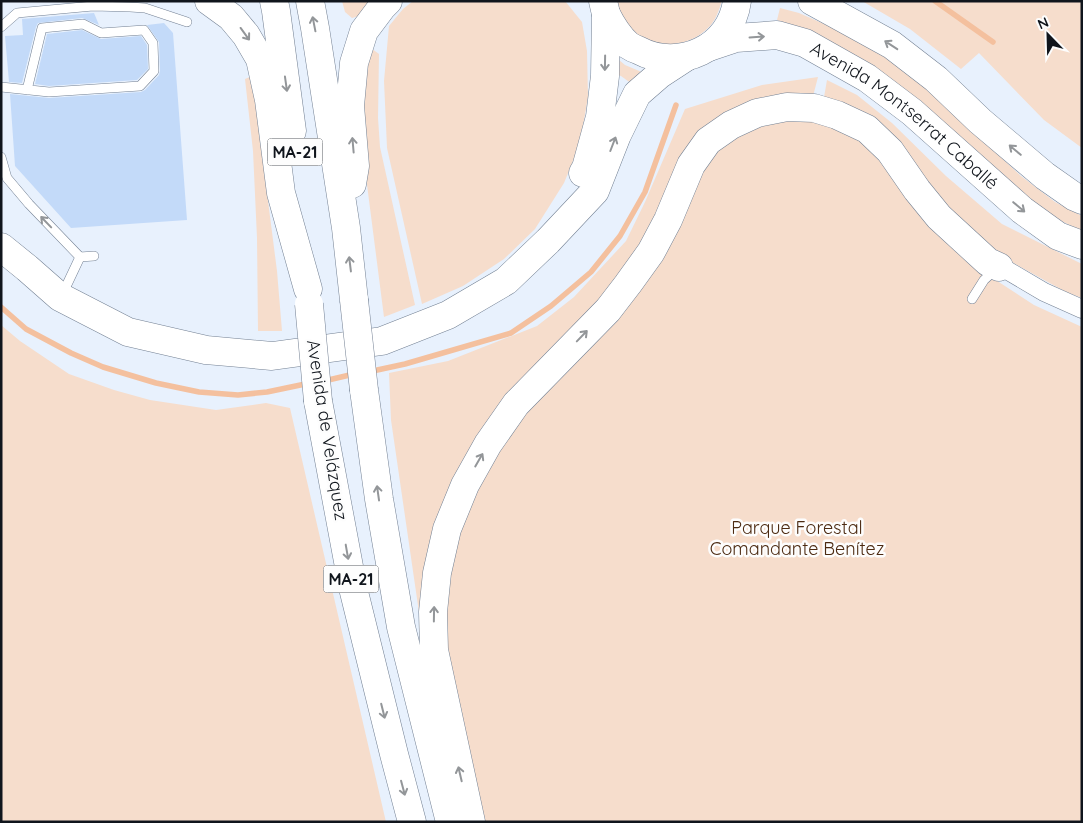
<svg xmlns="http://www.w3.org/2000/svg" width="1083" height="823" viewBox="0 0 1083 823" font-family="Quicksand,sans-serif">
<style>
.green{fill:#f6ddcc}
.lines{fill:none;stroke-linecap:round;stroke-linejoin:round}
.stream{stroke:#f4c09e;stroke-width:5.5}
.building{fill:#c3daf9}
.lane-casing{stroke:#738093;stroke-width:10}
.street-casing{stroke:#738093;stroke-width:19}
.primary-casing{stroke:#738093;stroke-width:29}
.highway-casing{stroke:#738093;stroke-width:29}
.lane{stroke:#fff;stroke-width:9}
.street{stroke:#fff;stroke-width:18}
.primary{stroke:#fff;stroke-width:28}
.highway{stroke:#fff;stroke-width:28}
.highway-bridge-casing{stroke:#738093;stroke-width:29;stroke-linecap:butt}
.highway-bridge{stroke:#fff;stroke-width:28}
.oneway{stroke:#939699}
.labels{text-anchor:middle;stroke-width:5;stroke-linejoin:round;paint-order:stroke}
.shield{fill:#fdfdfd;stroke:#575b60;stroke-width:1}
.shield-label{font-size:16px;font-weight:bold;fill:#10151c}
.street-label{font-size:18px;fill:#10151c;stroke:#fdfdfd}
.park-label{font-size:18px;fill:#4c2a11;stroke:#fdfdfd}
</style>
<rect width="100%" height="100%" fill="#e8f1fd"/>
<g class="green">
<polygon points="342,1 369,1 359,16 352,18 345,12"/>
<polygon points="413,1 565,1 582,22 587,51 588,97 580,144 564,183 535,229 504,259 463,286 422,304 387,148 384,81 389,26 403,9"/>
<path d="M616,1H722C719,10 716,19 710,26C687,51 645,51 625,23C621,16 618,9 616,1Z"/>
<polygon points="862,1 1082,1 1082,148 1044,120 979,53 961,69 910,29"/>
<polygon points="780,8 799,13 847,34 881,53 918,80 1021,176 1055,202 1082,216 1082,231 1053,217 798,28 777,20"/>
<polygon points="368,46 379,54 378,118 380,147 415,305 384,317 366,177 361,125"/>
<polygon points="613,55 625,65 644,73 632,84 621,76 611,73"/>
<polygon points="252,76 277,271 282,331 258,331 257,238 253,151 245,79"/>
<polygon points="818,77 812,100 739,113 637,258 495,417 422,633 391,420 389,373 448,361 537,326 574,297 626,241 645,202 685,109 762,85"/>
<polygon points="827,80 857,95 892,123 946,176 1002,224 1082,264 1082,298 1066,292 999,255 823,103"/>
<polygon points="806,115 869,142 988,275 1034,305 1082,327 1082,822 478,822 441,637 455,535 482,469 695,171 733,131"/>
<polygon points="1,325 20,341 69,374 114,390 150,400 216,410 266,403 290,408 386,822 1,822"/>
</g>
<g class="lines">
<g class="stream">
<polyline points="935,1 993,42"/>
<polyline points="1,307 26,329 71,353 103,367 156,383 199,392 238,395 267,392 310,383"/>
<polyline points="368,372 405,364 511,333 551,306 591,272 620,236 645,192 676,105"/>
<polyline points="324,381 354,374"/>
</g>
</g>
<g class="building">
<polygon points="94,13 99,25 82,18 38,23 36,27 22,83 9,82 5,36 23,35 22,19"/>
<polygon points="164,23 173,33 187,220 71,228 15,166 10,94 49,98 141,92 145,90 159,75 160,71 159,42 147,25"/>
<polygon points="82,30 101,39 141,36 147,45 148,69 137,80 49,86 35,84 47,34"/>
</g>
<g class="lines">
<defs>
<g id="lane">
<polyline points="1,27 17,13 93,6 130,7 145,8 187,22"/>
<polyline points="1,87 49,92 140,86 154,71 153,43 144,30 101,33 83,24 42,28 27,90"/>
<polyline points="1,157 7,178 29,204 80,257"/>
<polyline points="80,257 94,256"/>
<polyline points="62,295 80,257"/>
<polyline points="972,299 984,280 995,270"/>
</g>
<polyline id="street" points="999,267 1005,269 1044,292 1082,309"/>
<g id="primary">
<polyline points="812,1 892,45 936,79 980,121 1045,176 1075,197 1082,200"/>
<path d="M606,14C612,26 618,36 628,45C631,47 635,49 638,50C679,72 731,48 737,1"/>
<path id="s1" d="M709,47L736,38L777,35L805,43L867,78L912,112L1022,210L1058,236L1082,245"/>
<polyline points="583,173 586,168 600,117 605,76 606,14 603,1"/>
<polyline points="1,247 27,268 60,297 128,332 206,350 272,356 382,341 448,315 506,281 548,241 595,191 617,135 637,94 660,74 686,57"/>
</g>
<g id="highway">
<polyline points="209,1 231,17 246,35 260,59 269,100 281,193 308,289"/>
<polyline points="274,1 276,11 292,131"/>
<polyline points="310,1 315,28 346,228 354,300"/>
<polyline points="352,184 355,166 350,106 354,63 364,31 382,7 388,1"/>
<polyline points="364,390 379,499 401,627 450,822"/>
<polyline points="318,401 353,588 394,754 412,822"/>
<polyline points="471,822 434,650 433,612 437,573 447,529 465,485 488,444 516,404 608,310 628,284 651,252 668,220 691,165 708,141 731,125 757,113 787,107 814,108 837,115 867,129 890,151 917,190 939,217 988,262 999,267"/>
</g>
</defs>
<use href="#lane" class="lane-casing"/>
<use href="#street" class="street-casing"/>
<use href="#primary" class="primary-casing"/>
<use href="#highway" class="highway-casing"/>
<use href="#lane" class="lane"/>
<use href="#street" class="street"/>
<use href="#primary" class="primary"/>
<use href="#highway" class="highway"/>
<defs>
<g id="highway-bridge">
<polyline points="354,300 364,390"/>
<polyline points="309,304 318,401"/>
</g>
</defs>
<use href="#highway-bridge" class="highway-bridge-casing"/>
<use href="#highway-bridge" class="highway-bridge"/>
</g>
<defs><path id="oneway-shaft" d="M-6 0H5M1.5-3L5.5 0L1.5 3" fill="none" stroke-width="1.6" stroke-linecap="round" stroke-linejoin="round" transform="scale(1.25)"/></defs>
<g class="oneway">
<use href="#oneway-shaft" transform="translate(314 24) rotate(-101)"/>
<use href="#oneway-shaft" transform="translate(245 34) rotate(54)"/>
<use href="#oneway-shaft" transform="translate(757 37) rotate(-4)"/>
<use href="#oneway-shaft" transform="translate(891 45) rotate(-147)"/>
<use href="#oneway-shaft" transform="translate(605 63) rotate(91)"/>
<use href="#oneway-shaft" transform="translate(286 84) rotate(82)"/>
<use href="#oneway-shaft" transform="translate(613 144) rotate(-69)"/>
<use href="#oneway-shaft" transform="translate(353 145) rotate(-95)"/>
<use href="#oneway-shaft" transform="translate(1015 150) rotate(-140)"/>
<use href="#oneway-shaft" transform="translate(1019 207) rotate(40)"/>
<use href="#oneway-shaft" transform="translate(46 222) rotate(-134)"/>
<use href="#oneway-shaft" transform="translate(350 264) rotate(-97)"/>
<use href="#oneway-shaft" transform="translate(582 336) rotate(-46)"/>
<use href="#oneway-shaft" transform="translate(479 460) rotate(-60)"/>
<use href="#oneway-shaft" transform="translate(378 493) rotate(-98)"/>
<use href="#oneway-shaft" transform="translate(347 552) rotate(80)"/>
<use href="#oneway-shaft" transform="translate(434 614) rotate(-89)"/>
<use href="#oneway-shaft" transform="translate(383 711) rotate(76)"/>
<use href="#oneway-shaft" transform="translate(460 774) rotate(-103)"/>
<use href="#oneway-shaft" transform="translate(403 788) rotate(75)"/>
</g>
<g class="labels">
<g class="shield">
<rect x="267.5" y="138.5" width="55" height="27" rx="4"/>
<rect x="323.5" y="565.5" width="55" height="27" rx="4"/>
</g>
<g class="shield-label">
<text x="295" y="158">MA-21</text>
<text x="351" y="585">MA-21</text>
</g>
<g class="street-label">
<text dy="6" stroke="none"><textPath href="#s1" startOffset="222">Avenida Montserrat Caballé</textPath></text>
<text transform="translate(327 430) rotate(81)" y="6">Avenida de Velázquez</text>
</g>
<g class="park-label">
<text x="797" y="534">Parque Forestal<tspan x="797" dy="21">Comandante Benítez</tspan></text>
</g>
</g>
<rect width="1083" height="823" fill="none" stroke="#10151c" stroke-width="5"/>
<g transform="translate(1048 35) rotate(337)" stroke="#fdfdfd" stroke-width="4" paint-order="stroke">
<path d="M0-4L9 19L0 12L-9 19Z" fill="#10151c"/>
<text y="-8" font-size="14" font-weight="bold" text-anchor="middle" fill="#10151c">N</text>
</g>
</svg>
